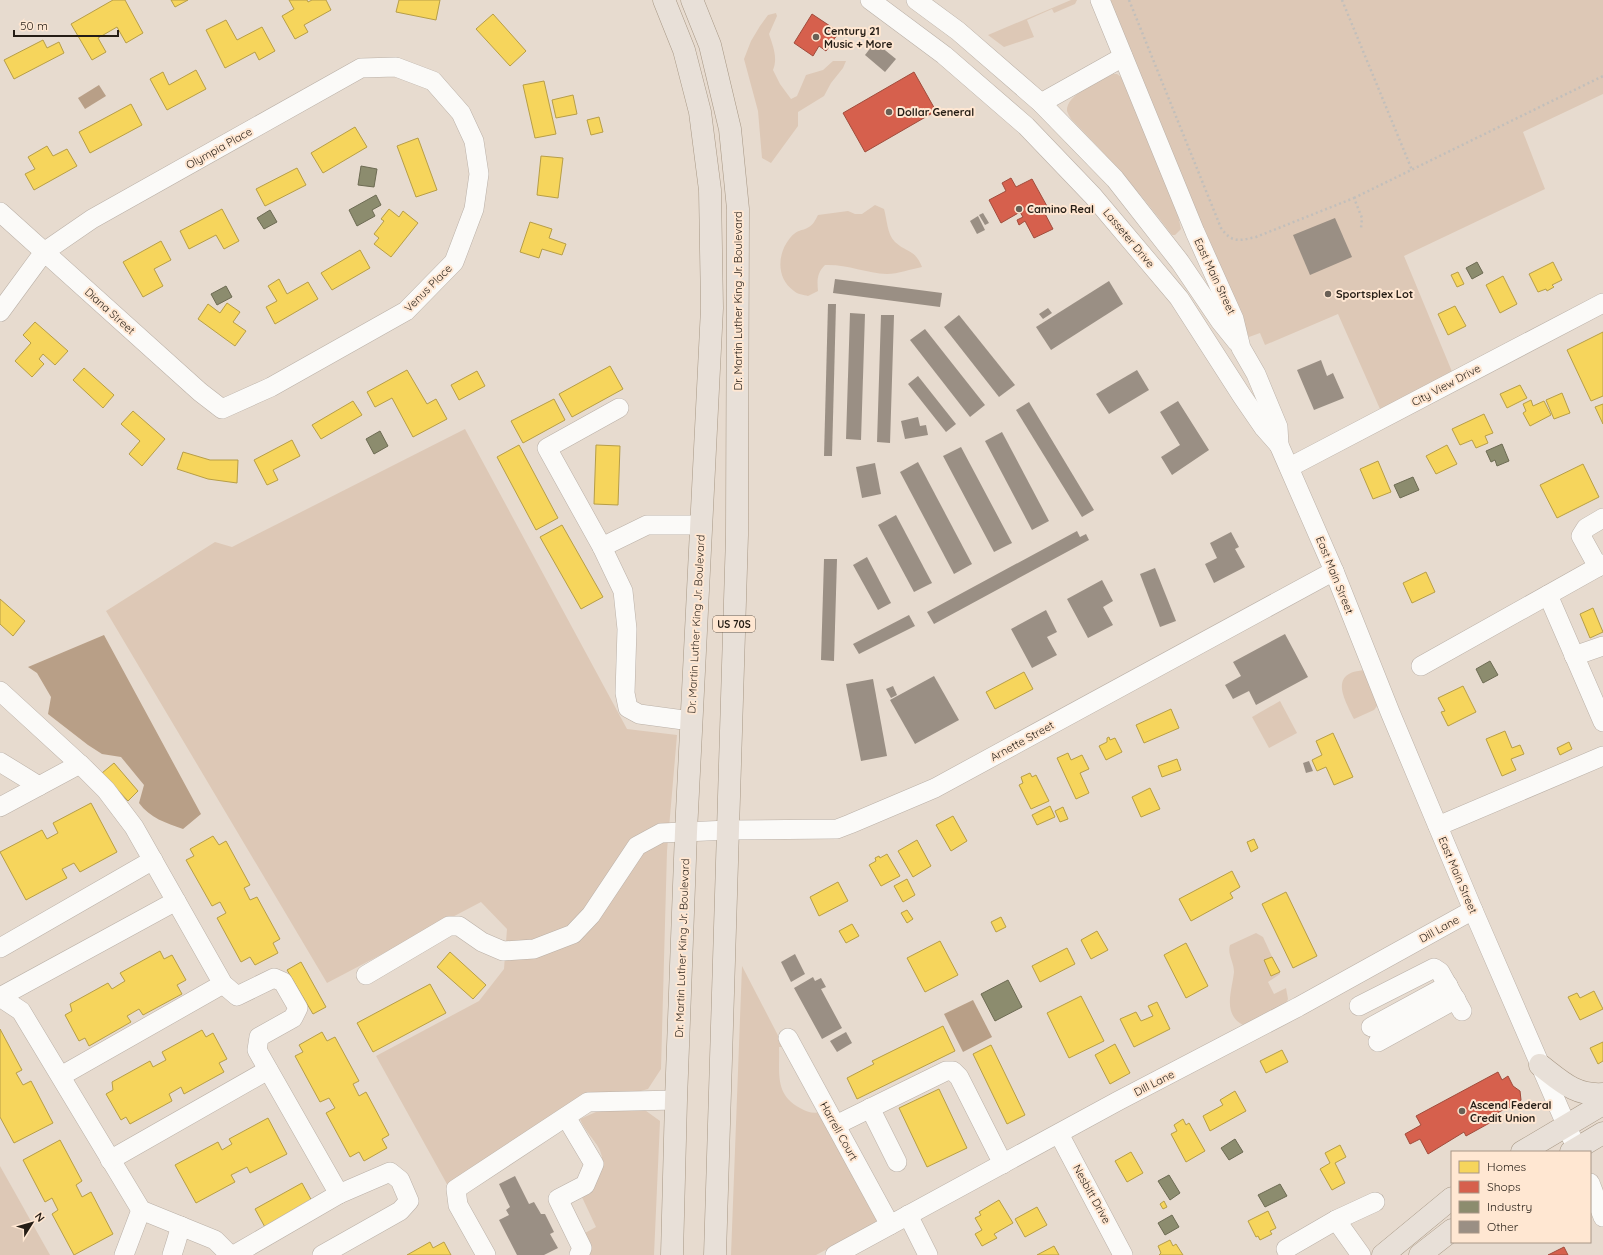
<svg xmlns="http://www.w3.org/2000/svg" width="1603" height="1255" viewBox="0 0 1603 1255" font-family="Quicksand,sans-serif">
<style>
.green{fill:#ddc8b6}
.water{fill:#b89f87}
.homes{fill:#f6d55c;stroke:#b79e47}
.shops{fill:#d6604d;stroke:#a14c3c}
.industry{fill:#8c8c6e;stroke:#6d6b53}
.building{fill:#9a8f84}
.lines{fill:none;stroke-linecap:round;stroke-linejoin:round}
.minor-casing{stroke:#bab0a7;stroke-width:20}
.major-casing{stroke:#a79784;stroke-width:23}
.path{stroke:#c2bfbb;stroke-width:2.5;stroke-dasharray:2 3;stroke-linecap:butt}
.minor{stroke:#fbfaf8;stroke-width:19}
.major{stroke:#e8e0d8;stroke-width:22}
.poi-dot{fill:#696056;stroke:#ffe7d2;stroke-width:1.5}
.labels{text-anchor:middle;stroke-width:4;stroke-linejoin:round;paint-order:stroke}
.shield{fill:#ffe7d2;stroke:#665a4e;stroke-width:1}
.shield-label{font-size:10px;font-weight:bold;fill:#251d15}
.poi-label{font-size:11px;font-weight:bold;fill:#251d15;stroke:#ffe7d2;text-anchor:start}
.street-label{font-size:11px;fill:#251d15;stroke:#ffe7d2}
</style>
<rect width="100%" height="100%" fill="#e7dbcf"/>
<g class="green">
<polygon points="1071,0 1077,0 1075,4 1054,13 1052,9 1027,20 1034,37 1004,47 988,35"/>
<polygon points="1108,0 1603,0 1603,94 1523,132 1545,189 1404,256 1453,374 1380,409 1338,314 1265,345 1260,333 1249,337"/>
<path d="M776,13L777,16L769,34C773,46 778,58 773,70L780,84L791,99L797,96L806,75L823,70L833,61H846L843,68L831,83L824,96L798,112V126L771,163L762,158L758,111L744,59L751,41L760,26L768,15Z"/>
<path d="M1113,74H1117L1121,77L1177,211L1181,229L1175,235H1172C1141,194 1108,156 1071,119C1070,117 1068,114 1067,111C1066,94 1100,81 1113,74Z"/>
<path d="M875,205L884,209C887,219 887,234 895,242C907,253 915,249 922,267C911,269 898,274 887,274C866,273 846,264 825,265C817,273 817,280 818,291L808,296C804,295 797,294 794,291C776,278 777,254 790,238C799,228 801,232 809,227C813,225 816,219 818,215L848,211L855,214H862Z"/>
<polygon points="465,429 627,729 677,735 667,851 661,1069 648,1089 637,1092 587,1095 448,1186 376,1056 479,1001 504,969 507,929 481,902 327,983 106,611 215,542 232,547"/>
<path d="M1366,670L1380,702L1374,710L1354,719C1344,698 1328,672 1366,670Z"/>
<polygon points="1280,701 1297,733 1269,748 1252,717"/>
<path d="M1256,933L1263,937L1280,974L1268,982L1274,994L1286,988L1288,999L1286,1004L1243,1025C1222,1014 1232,991 1234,972C1234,962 1227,954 1230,945Z"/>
<path d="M742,966L784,1047H779C780,1073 774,1094 800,1108C807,1112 813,1114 821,1112L877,1217L875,1224L816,1255H731Z"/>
<path d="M620,1108H642L660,1121L654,1255H585L588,1247L585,1233L596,1227L581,1195C597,1183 610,1165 597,1145C591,1136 584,1129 580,1119L596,1112Z"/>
<polygon points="0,1166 50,1255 0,1255"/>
</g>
<g class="water">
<polygon points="99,85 106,96 85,109 78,98"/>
<path d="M104,635L201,814L183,829C166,823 150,818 139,803L144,785L121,757L102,754L88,745L48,714L51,697L37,673L28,667Z"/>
<polygon points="973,1000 992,1037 963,1052 944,1014"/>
</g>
<g class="homes">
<polygon points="113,0 125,0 143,33 126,43 117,27 98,38 106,52 92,60 71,24"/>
<polygon points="171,0 188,0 175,7"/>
<polygon points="289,0 307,0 308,2 312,0 326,0 331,10 304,25 308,32 295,39 282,16 294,9"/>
<polygon points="399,0 440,0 436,20 396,12"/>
<polygon points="493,14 526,51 510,66 476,29"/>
<polygon points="226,20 237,40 262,27 275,51 259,60 255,52 225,68 206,30"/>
<polygon points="43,40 47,48 59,42 64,53 14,79 4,60"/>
<polygon points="196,70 206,89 167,110 150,79 163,72 169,85"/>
<polygon points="544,81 556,134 535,138 523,85"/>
<polygon points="573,95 577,114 556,118 552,100"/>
<polygon points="131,104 142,125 90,153 79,132"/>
<polygon points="599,117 603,132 591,135 587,120"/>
<polygon points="355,127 367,147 323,173 311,153"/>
<polygon points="418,138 437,190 416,197 397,146"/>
<polygon points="47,146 53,156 67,149 77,166 34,190 25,174 35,169 28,157"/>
<polygon points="541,156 563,158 558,198 537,195"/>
<polygon points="297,168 306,185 265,206 256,189"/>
<polygon points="222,209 239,241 224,249 216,235 189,249 180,231"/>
<polygon points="389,209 399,217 403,211 418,223 391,257 374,244 379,238 374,234 384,221 381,219"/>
<polygon points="530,222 552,229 549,238 566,244 562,255 542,249 539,258 520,252"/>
<polygon points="161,241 171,260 154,269 163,286 143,297 123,262"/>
<polygon points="360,250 370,268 332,290 321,273"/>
<polygon points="1553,262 1562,280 1552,285 1554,287 1547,291 1546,289 1538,292 1529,274"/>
<polygon points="1458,272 1464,284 1457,287 1451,275"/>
<polygon points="1503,276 1517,304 1500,313 1486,285"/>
<polygon points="279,279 287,294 308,282 318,299 275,324 266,307 277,301 268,286"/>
<polygon points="227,303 240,312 233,322 246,331 235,346 198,319 208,304 220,313"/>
<polygon points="1455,306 1466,326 1448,335 1438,314"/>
<polygon points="35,322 68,351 55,365 43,354 39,359 44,364 32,377 15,361 31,343 23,335"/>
<polygon points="1603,332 1603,396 1591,401 1567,350"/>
<polygon points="610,366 623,389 572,417 559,394"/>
<polygon points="84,368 114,395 103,408 73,380"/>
<polygon points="407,370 427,404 436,399 447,419 413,437 392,398 375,407 367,392"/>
<polygon points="477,371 485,386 459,400 451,385"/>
<polygon points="1520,385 1527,398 1507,408 1500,394"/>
<polygon points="1562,393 1570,413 1554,419 1546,400"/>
<polygon points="554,399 565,420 523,443 511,421"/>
<polygon points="1531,400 1533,406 1544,401 1551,415 1530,426 1523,413 1526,411 1523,404"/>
<polygon points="353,401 362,415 321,439 312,425"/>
<polygon points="1603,404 1603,424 1595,407"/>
<polygon points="133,411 165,439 142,466 129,454 140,441 121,424"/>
<polygon points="1484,414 1493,433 1485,436 1488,443 1476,448 1472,440 1460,445 1452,429"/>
<polygon points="292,440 300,456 273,470 278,480 267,485 254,460"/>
<polygon points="519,445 558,518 536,530 497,457"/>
<polygon points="596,445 620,446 618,505 594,504"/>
<polygon points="1447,445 1457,464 1436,474 1426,456"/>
<polygon points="183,452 210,460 238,460 237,483 208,479 177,469"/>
<polygon points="1378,461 1391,492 1373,499 1360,469"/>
<polygon points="1583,464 1599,497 1557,518 1540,485"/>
<polygon points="562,525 603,597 581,609 540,537"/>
<polygon points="1426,572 1435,592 1412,603 1403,583"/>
<polygon points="0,599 25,621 13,636 0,624"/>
<polygon points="1593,608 1603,632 1590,638 1580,614"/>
<polygon points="1024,672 1033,689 995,709 986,692"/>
<polygon points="1463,686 1476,712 1448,726 1441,712 1445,711 1438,698"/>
<polygon points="1171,709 1179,728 1144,743 1136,725"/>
<polygon points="1505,731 1512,748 1520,745 1524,754 1511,759 1516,770 1502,776 1486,739"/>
<polygon points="1333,733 1353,777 1334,785 1326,767 1317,771 1312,760 1322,755 1316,741"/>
<polygon points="1109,737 1110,740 1115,738 1122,752 1106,760 1099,746 1107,742 1107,738"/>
<polygon points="1569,742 1572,749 1560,755 1557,748"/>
<polygon points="1068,753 1071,760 1082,755 1089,769 1080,773 1089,793 1076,799 1057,758"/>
<polygon points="1177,759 1181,770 1162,777 1158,766"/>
<polygon points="114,763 138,791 128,801 102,773"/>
<polygon points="1030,773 1032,777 1036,775 1049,801 1031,809 1019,785 1023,783 1021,777"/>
<polygon points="1150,788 1160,809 1141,817 1132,797"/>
<polygon points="91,803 117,852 80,872 74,863 62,869 67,878 26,900 0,852 42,830 47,839 58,833 53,823"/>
<polygon points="1050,806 1055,817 1037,825 1032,815"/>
<polygon points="1063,807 1068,819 1060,822 1055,811"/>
<polygon points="953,816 967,841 951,851 936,825"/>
<polygon points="213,836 219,845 226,841 250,885 244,888 250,900 257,897 280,939 273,943 278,953 255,965 250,957 241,962 217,918 226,913 220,902 212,906 186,860 194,856 190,849"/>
<polygon points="1254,839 1258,848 1251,852 1247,842"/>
<polygon points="917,840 931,866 913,877 898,851"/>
<polygon points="887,854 900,876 881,886 869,865 876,861 875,858 879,856 880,858"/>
<polygon points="1232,871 1240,887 1230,893 1233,898 1191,921 1179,899"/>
<polygon points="907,879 915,895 903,902 894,886"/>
<polygon points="838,882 848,901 819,916 810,897"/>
<polygon points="1286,892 1317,956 1293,968 1262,904"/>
<polygon points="907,910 913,919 907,923 901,913"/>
<polygon points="1001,917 1006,927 996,932 991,922"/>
<polygon points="852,924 859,936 846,943 839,931"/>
<polygon points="1097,931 1108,950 1091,959 1081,940"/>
<polygon points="940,941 958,975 925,992 907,958"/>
<polygon points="1186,943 1208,986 1186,998 1164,955"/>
<polygon points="1067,948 1075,964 1040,982 1032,966"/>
<polygon points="160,951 164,959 172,955 186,980 177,985 182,994 143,1015 139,1009 127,1016 131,1022 89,1046 85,1038 79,1041 65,1015 72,1011 70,1004 108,983 112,989 125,981 120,973"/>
<polygon points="450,952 486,985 473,999 437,967"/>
<polygon points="1272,957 1280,972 1271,976 1264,960"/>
<polygon points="301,962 326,1007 313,1014 287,970"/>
<polygon points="430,984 446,1013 373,1052 357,1023"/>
<polygon points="1594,991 1603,1009 1580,1020 1568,997 1577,993 1580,998"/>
<polygon points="1081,996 1104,1041 1069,1058 1047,1013"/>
<polygon points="1157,1002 1170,1029 1134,1047 1120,1019 1136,1012 1141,1021 1153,1016 1148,1006"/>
<polygon points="943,1026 955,1051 857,1099 847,1078 874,1064 872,1061"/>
<polygon points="0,1029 22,1070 16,1073 23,1085 31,1081 53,1123 14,1143 0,1117"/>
<polygon points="202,1030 206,1037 213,1033 227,1059 219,1063 224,1072 184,1094 181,1087 169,1094 172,1101 130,1124 126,1117 121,1120 106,1094 113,1090 112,1082 150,1061 153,1067 166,1060 162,1052"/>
<polygon points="322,1032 327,1041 335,1037 359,1081 353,1084 359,1096 366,1092 389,1135 382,1139 387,1148 364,1161 359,1152 350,1157 326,1113 335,1108 329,1098 320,1102 295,1056 303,1052 299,1045"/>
<polygon points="1603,1042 1603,1061 1598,1064 1590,1048"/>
<polygon points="1115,1044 1130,1073 1110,1084 1095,1055"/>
<polygon points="991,1045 1025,1115 1007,1124 973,1054"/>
<polygon points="1282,1050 1288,1062 1266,1073 1260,1061"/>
<polygon points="939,1089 967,1148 927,1167 899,1108"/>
<polygon points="1235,1091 1246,1111 1210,1131 1203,1116 1223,1105 1220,1100"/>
<polygon points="268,1118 287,1154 250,1173 247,1167 231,1175 235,1182 196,1203 175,1165 218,1142 222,1150 232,1144 229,1139"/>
<polygon points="1183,1119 1186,1125 1189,1123 1205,1151 1186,1162 1171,1134 1177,1131 1174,1125"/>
<polygon points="60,1140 82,1181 76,1185 82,1197 91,1192 113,1234 74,1255 52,1214 58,1210 52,1198 45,1202 23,1160"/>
<polygon points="1340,1145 1346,1157 1335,1163 1345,1183 1332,1190 1320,1169 1330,1163 1325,1153"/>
<polygon points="1131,1152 1143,1173 1127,1182 1115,1161"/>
<polygon points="302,1183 313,1203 266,1229 255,1209"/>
<polygon points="999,1200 1013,1223 994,1234 997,1238 982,1246 975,1234 982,1230 975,1218 981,1215 979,1212"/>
<polygon points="1164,1201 1167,1207 1163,1209 1160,1204"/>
<polygon points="1037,1207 1047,1225 1025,1237 1015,1219"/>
<polygon points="1268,1211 1276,1228 1270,1231 1272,1234 1260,1240 1258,1236 1256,1237 1248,1221"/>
<polygon points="1170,1240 1173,1246 1176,1244 1183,1255 1159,1255 1161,1253 1158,1246"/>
<polygon points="430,1242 433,1248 444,1242 451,1255 407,1255"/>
<polygon points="1054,1246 1059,1255 1037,1255"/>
</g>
<g class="shops">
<polygon points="812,14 839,32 826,51 819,46 813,56 794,43"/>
<polygon points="914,72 936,111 865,152 843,113"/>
<polygon points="1011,178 1016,187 1032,179 1048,208 1043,210 1053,229 1034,238 1025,221 1019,225 1017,220 1023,217 1020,212 1001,223 989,200 1006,191 1002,183"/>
<polygon points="1498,1072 1502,1080 1508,1076 1513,1086 1520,1091 1521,1100 1517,1106 1507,1108 1493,1115 1495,1120 1466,1136 1464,1132 1428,1154 1420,1139 1410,1144 1405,1134 1421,1125 1416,1116"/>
<polygon points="1564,1247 1568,1255 1548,1255"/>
</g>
<g class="industry">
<polygon points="361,166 377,169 374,187 358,185"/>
<polygon points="376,195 381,205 372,210 375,216 357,226 349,210"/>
<polygon points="270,210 277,222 264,229 257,218"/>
<polygon points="1477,262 1483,273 1472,279 1466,268"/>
<polygon points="226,286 232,297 217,305 211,294"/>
<polygon points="380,431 388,446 374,454 366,439"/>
<polygon points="1502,444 1509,461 1497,466 1495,460 1491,462 1486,451"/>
<polygon points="1413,477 1419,490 1400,498 1394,485"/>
<polygon points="1490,661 1498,675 1483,683 1476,669"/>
<polygon points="1008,980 1022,1007 995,1021 981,994"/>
<polygon points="1235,1139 1243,1152 1229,1160 1221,1148"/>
<polygon points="1169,1175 1180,1193 1170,1200 1158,1181"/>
<polygon points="1280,1184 1287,1196 1265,1207 1258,1195"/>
<polygon points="1172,1215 1179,1227 1165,1235 1158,1223"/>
</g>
<g class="building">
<polygon points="875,42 896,59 885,72 865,55"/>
<polygon points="983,213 989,223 985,225 979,215"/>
<polygon points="978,216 985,230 977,234 970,221"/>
<polygon points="1335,218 1352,257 1310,275 1293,235"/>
<polygon points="835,279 942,293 940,307 833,293"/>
<polygon points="1109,281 1123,304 1051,350 1036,327"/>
<polygon points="828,304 836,304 832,456 824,456"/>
<polygon points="1048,308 1052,313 1043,319 1039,314"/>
<polygon points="850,313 865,314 861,440 846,439"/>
<polygon points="881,315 894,315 890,443 877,442"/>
<polygon points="959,315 1015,385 999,397 944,327"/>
<polygon points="925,329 985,405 970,417 910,340"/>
<polygon points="1321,360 1327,376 1333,373 1344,398 1314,410 1297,370"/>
<polygon points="1137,370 1149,390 1109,414 1096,394"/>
<polygon points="918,376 956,424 946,432 908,384"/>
<polygon points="1178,401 1209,450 1172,475 1161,457 1180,445 1160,412"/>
<polygon points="1029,402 1094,510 1082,517 1016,410"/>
<polygon points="918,417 920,426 926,425 928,435 905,439 901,421"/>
<polygon points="1002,432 1049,521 1032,530 985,441"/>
<polygon points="961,447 1012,543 994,552 943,456"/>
<polygon points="918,462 972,564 954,574 900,472"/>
<polygon points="875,463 881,494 862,498 856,467"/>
<polygon points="896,515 932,583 914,592 878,525"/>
<polygon points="1077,531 1080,537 1086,534 1089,540 934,624 927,612"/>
<polygon points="1231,532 1239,547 1235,549 1245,567 1214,583 1205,564 1217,558 1210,543"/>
<polygon points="867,557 891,603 878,610 853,565"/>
<polygon points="824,559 837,559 834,661 821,660"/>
<polygon points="1155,568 1176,621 1160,627 1140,574"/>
<polygon points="1102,580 1113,601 1103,607 1113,625 1088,638 1067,599"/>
<polygon points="1046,610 1057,632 1047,637 1057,655 1032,668 1011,629"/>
<polygon points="909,615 915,626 859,654 853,644"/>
<polygon points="1285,634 1308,677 1256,705 1249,691 1233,699 1225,685 1241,676 1233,662"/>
<polygon points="934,676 959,720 915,744 890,700"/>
<polygon points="873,679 887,756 861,761 846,684"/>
<polygon points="893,686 897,695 891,698 886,689"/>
<polygon points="1309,761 1313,771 1306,773 1303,763"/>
<polygon points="795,954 805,974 791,982 781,962"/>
<polygon points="813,977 815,981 821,978 826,987 821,989 842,1028 822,1039 794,988"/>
<polygon points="846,1032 852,1043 837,1052 830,1041"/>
<polygon points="515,1176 529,1204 534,1202 541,1214 545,1214 554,1232 550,1234 558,1248 544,1255 517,1255 499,1220 509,1215 506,1210 510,1207 499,1184"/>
</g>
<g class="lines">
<defs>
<g id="minor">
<polyline points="870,0 944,55 1026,126 1093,196 1179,298 1242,396 1264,428 1279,445"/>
<polyline points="916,0 958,31 1041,103 1115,179 1180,262 1220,321 1237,342"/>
<polyline points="1100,0 1195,232 1234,319 1241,348 1256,374 1278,427 1279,445 1334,571 1390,712 1473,910 1578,1152"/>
<polyline points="1041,103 1123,57"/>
<polyline points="0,212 200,392 222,409 271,387 406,311 454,262 474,209 479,174 474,141 461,113 433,81 396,67 361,68 92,219 44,252 0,312"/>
<polyline points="1290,467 1603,303"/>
<polyline points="602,547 547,448 619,408"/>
<polyline points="1598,567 1581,536 1586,528 1603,518"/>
<polyline points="1548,595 1603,722"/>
<polyline points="1574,656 1603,646"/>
<polyline points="1421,666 1603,564"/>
<polyline points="0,691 84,768 106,790 134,827 223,984 237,996 274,978 283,982 298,1008 293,1018 259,1037 257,1050 339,1194 390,1172 400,1180 409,1201 400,1211 322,1255"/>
<polyline points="691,721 639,714 628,708 625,693 627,629 623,591 602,547 647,525 701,525"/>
<polyline points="0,762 39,786 80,764"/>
<polyline points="0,807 39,786"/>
<polyline points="1438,826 1603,756"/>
<polyline points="0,948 153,860"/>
<polyline points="366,975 449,926 459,926 482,942 503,951 534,949 573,934 591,915 637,846 661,833 729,830 837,829 850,824 935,788 1334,571"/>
<polyline points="0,997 21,1011 141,1210 215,1240 230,1255"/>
<polyline points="0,997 176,901"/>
<polyline points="1359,1006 1434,968 1440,972 1462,1011"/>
<polyline points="1371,1027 1448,985"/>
<polyline points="788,1038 890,1225"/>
<polyline points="1378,1042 1456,999"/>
<polyline points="61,1076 223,984"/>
<polyline points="870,1108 897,1162"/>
<polyline points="566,1117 594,1164 585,1185 558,1199 582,1248 579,1255"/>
<polyline points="836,1125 946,1071 953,1071 959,1077 1003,1164"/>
<polyline points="1059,1134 1123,1255"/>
<polyline points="110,1160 268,1070"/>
<polyline points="1590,1183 1603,1217"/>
<polyline points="908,1215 928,1255"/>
<polyline points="1336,1220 1361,1255"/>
<polyline points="1286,1249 1336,1220 1375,1202"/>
<polyline points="124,1255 141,1210"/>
<polyline points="172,1255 181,1226"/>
<polyline points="234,1255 339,1194"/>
<polyline points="486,1255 458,1205 456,1189 588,1102 676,1100"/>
<polyline points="835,1255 1118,1101 1298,1007 1473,910"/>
</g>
<g id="major">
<polyline points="664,0 684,50 700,112 710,190 712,308 686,832 676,1100 672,1255"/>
<polyline points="692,0 710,45 730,129 738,209 737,535 715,1255"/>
<path d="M1540,1065C1561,1081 1575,1096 1603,1094"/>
<polyline points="1522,1152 1603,1104"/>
<polyline points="1571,1152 1603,1133"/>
<polyline points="1383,1255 1452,1198"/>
<polyline points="1420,1255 1452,1230"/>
</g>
</defs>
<use href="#minor" class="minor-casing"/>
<use href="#major" class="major-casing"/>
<g class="path">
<path d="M1129,0L1221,228C1232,243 1238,241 1256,237L1354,198L1362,218L1361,228"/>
<polyline points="1342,0 1412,170"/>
<polyline points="1354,198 1603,76"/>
</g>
<use href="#minor" class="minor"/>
<use href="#major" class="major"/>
</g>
<g class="poi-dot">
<circle cx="816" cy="37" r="4"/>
<circle cx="889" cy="112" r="4"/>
<circle cx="1019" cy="209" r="4"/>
<circle cx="1328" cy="294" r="4"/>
<circle cx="1462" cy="1111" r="4"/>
</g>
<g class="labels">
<rect class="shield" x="713" y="616" width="42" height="16" rx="3"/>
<g class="shield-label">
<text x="734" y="628">US 70S</text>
</g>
<g class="poi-label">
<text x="824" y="35">Century 21<tspan x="824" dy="13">Music + More</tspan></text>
<text x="897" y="116">Dollar General</text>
<text x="1027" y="213">Camino Real</text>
<text x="1336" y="298">Sportsplex Lot</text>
<text x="1470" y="1109">Ascend Federal<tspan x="1470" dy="13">Credit Union</tspan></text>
</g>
<g class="street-label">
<text transform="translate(219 148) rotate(-29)" y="4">Olympia Place</text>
<text transform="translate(1129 238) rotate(50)" y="4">Lasseter Drive</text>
<text transform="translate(1215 276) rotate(65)" y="4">East Main Street</text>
<text transform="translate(428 288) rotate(-45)" y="4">Venus Place</text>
<text transform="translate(738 301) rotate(-90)" y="4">Dr. Martin Luther King Jr. Boulevard</text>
<text transform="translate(110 311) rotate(42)" y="4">Diana Street</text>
<text transform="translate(1446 385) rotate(-28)" y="4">City View Drive</text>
<text transform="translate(1335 575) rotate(68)" y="4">East Main Street</text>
<text transform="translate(696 624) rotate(-87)" y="4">Dr. Martin Luther King Jr. Boulevard</text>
<text transform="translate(1022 741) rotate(-29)" y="4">Arnette Street</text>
<text transform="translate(1458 875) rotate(67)" y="4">East Main Street</text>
<text transform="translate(1439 929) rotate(-29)" y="4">Dill Lane</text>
<text transform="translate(682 948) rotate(-88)" y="4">Dr. Martin Luther King Jr. Boulevard</text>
<text transform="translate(1154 1083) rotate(-27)" y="4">Dill Lane</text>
<text transform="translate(839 1131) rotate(61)" y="4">Harrell Court</text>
<text transform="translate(1092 1194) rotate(61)" y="4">Nesbitt Drive</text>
</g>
</g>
<rect x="1451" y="1151" width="140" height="92" fill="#ffe7d2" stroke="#a89686"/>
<rect x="1459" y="1161" width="20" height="12" fill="#f6d55c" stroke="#a89686"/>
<text x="1487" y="1171" font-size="12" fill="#251d15">Homes</text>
<rect x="1459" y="1181" width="20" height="12" fill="#d6604d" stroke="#a89686"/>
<text x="1487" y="1191" font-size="12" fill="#251d15">Shops</text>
<rect x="1459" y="1201" width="20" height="12" fill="#8c8c6e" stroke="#a89686"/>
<text x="1487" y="1211" font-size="12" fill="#251d15">Industry</text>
<rect x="1459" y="1221" width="20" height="12" fill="#9a8f84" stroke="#a89686"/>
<text x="1487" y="1231" font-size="12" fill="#251d15">Other</text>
<g transform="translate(32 1223) rotate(53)" stroke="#ffe7d2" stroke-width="3" paint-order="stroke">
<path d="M0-3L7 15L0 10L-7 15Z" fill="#251d15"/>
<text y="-6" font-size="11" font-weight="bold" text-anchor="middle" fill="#251d15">N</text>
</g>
<path d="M14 30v6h104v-6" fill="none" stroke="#251d15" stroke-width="2"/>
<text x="20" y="30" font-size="12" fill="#251d15" stroke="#ffe7d2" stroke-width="3" paint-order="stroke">50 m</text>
</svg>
